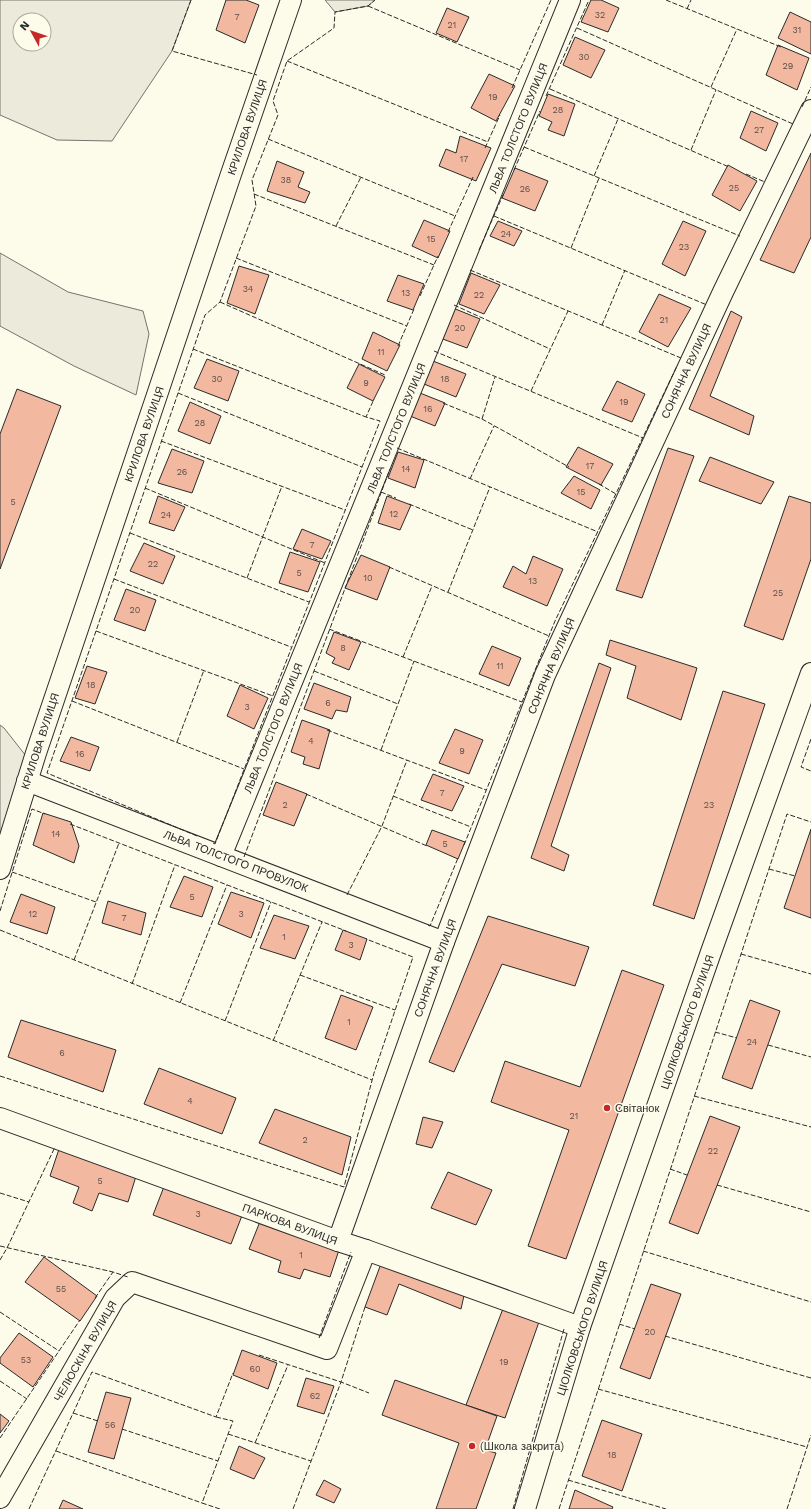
<svg xmlns="http://www.w3.org/2000/svg" width="811" height="1509" viewBox="0 0 811 1509" font-family="'Work Sans',sans-serif">
<style>
.green{fill:#ecebdb;stroke:#74746e;fill-rule:evenodd}
.building{fill:#f2b8a0;stroke:#2b2b2b}
.lines{fill:none;stroke-linecap:round;stroke-linejoin:round}
.minor-casing{stroke:#2b2b2b;stroke-width:22}
.minor{stroke:#fdfbea;stroke-width:20}
.fence{stroke:#2b2b2b;stroke-width:1;stroke-dasharray:5 2;stroke-linecap:butt}
.poi-dot{fill:#c62828;stroke:#fdfbea;stroke-width:1.5}
.labels{text-anchor:middle;stroke-width:3;stroke-linejoin:round;paint-order:stroke}
.number-label{font-size:9px;fill:#5d4e48}
.street-label{font-size:11px;fill:#2b2b2b;stroke:#fdfbea}
.poi-label{font-size:11px;fill:#2b2b2b;stroke:#fdfbea;text-anchor:start}
</style>
<rect width="100%" height="100%" fill="#fdfbea"/>
<g class="green">
<path d="M0,0H191L172,51L112,141L57,140L0,115ZM20,20H44V44H20Z"/>
<polygon points="325,0 375,0 368,6 335,12"/>
<polygon points="0,253 68,292 143,311 149,334 136,395 74,366 0,326"/>
<polygon points="0,725 4,728 26,756 0,835"/>
</g>
<g class="building">
<polygon points="226,0 246,0 259,5 245,43 216,30"/>
<polygon points="591,0 601,0 619,8 608,32 581,22"/>
<polygon points="447,8 469,17 457,42 436,33"/>
<polygon points="790,12 811,22 811,54 778,38"/>
<polygon points="575,37 605,50 591,78 563,65"/>
<polygon points="778,45 809,58 797,90 766,75"/>
<polygon points="489,74 515,86 496,121 471,108"/>
<polygon points="548,94 575,104 564,136 548,130 552,122 539,116"/>
<polygon points="751,111 778,123 766,151 740,138"/>
<polygon points="460,136 491,148 476,181 439,166 446,149 456,153"/>
<polygon points="811,153 811,237 794,273 760,260"/>
<polygon points="277,161 304,172 298,187 310,192 305,203 267,191"/>
<polygon points="728,165 757,181 740,211 712,195"/>
<polygon points="515,168 548,181 535,211 502,198"/>
<polygon points="424,220 450,231 438,258 412,246"/>
<polygon points="498,221 522,231 514,246 490,236"/>
<polygon points="683,221 706,231 685,276 662,264"/>
<polygon points="239,266 269,275 255,314 227,303"/>
<polygon points="471,273 500,285 484,314 459,304"/>
<polygon points="398,275 424,284 413,310 387,301"/>
<polygon points="659,294 691,308 668,347 639,332"/>
<polygon points="453,308 480,319 467,348 440,338"/>
<polygon points="731,311 742,317 710,396 754,416 749,435 689,409"/>
<polygon points="373,332 400,345 387,371 362,359"/>
<polygon points="207,359 239,371 228,401 194,388"/>
<polygon points="433,361 466,374 456,397 424,384"/>
<polygon points="359,364 385,377 373,401 347,388"/>
<polygon points="617,381 645,394 632,422 602,410"/>
<polygon points="17,389 61,406 0,569 0,434"/>
<polygon points="420,393 445,403 435,426 410,416"/>
<polygon points="190,402 221,416 210,444 178,431"/>
<polygon points="578,447 613,464 601,485 566,467"/>
<polygon points="668,448 694,456 642,598 616,590"/>
<polygon points="172,449 204,461 192,493 158,483"/>
<polygon points="398,452 424,460 415,488 388,478"/>
<polygon points="710,457 774,482 761,504 699,481"/>
<polygon points="574,476 600,490 591,509 561,493"/>
<polygon points="158,496 185,507 174,531 149,523"/>
<polygon points="387,496 411,505 400,530 378,523"/>
<polygon points="789,496 811,503 811,559 783,640 744,626"/>
<polygon points="302,529 331,541 322,559 293,549"/>
<polygon points="144,543 175,556 163,584 130,571"/>
<polygon points="290,552 320,562 308,592 279,583"/>
<polygon points="361,555 390,567 377,600 345,588"/>
<polygon points="533,556 563,569 547,606 503,587 513,566 526,574"/>
<polygon points="126,589 156,600 145,631 114,620"/>
<polygon points="334,632 361,642 349,670 332,663 335,658 326,653"/>
<polygon points="610,640 697,668 681,720 627,698 636,666 606,655"/>
<polygon points="492,646 521,658 509,686 479,674"/>
<polygon points="599,663 611,668 551,846 569,855 564,871 531,858"/>
<polygon points="87,666 107,672 95,704 75,698"/>
<polygon points="314,683 351,697 347,712 336,710 332,719 304,709"/>
<polygon points="240,685 268,698 254,729 227,716"/>
<polygon points="723,691 765,704 694,919 653,905"/>
<polygon points="302,720 330,730 319,769 303,764 305,757 291,752"/>
<polygon points="455,729 483,740 469,774 439,763"/>
<polygon points="71,737 99,747 90,771 60,761"/>
<polygon points="433,774 464,786 452,811 421,800"/>
<polygon points="276,782 307,794 294,826 263,815"/>
<polygon points="43,813 71,822 79,846 74,863 33,845"/>
<polygon points="811,829 811,918 784,908"/>
<polygon points="432,830 465,842 458,859 426,845"/>
<polygon points="184,876 213,887 202,917 170,907"/>
<polygon points="231,892 264,903 251,938 218,924"/>
<polygon points="21,894 55,907 47,934 10,922"/>
<polygon points="108,901 146,913 141,935 102,923"/>
<polygon points="274,915 309,926 295,959 260,948"/>
<polygon points="488,916 589,947 575,986 502,964 454,1072 429,1062"/>
<polygon points="343,930 367,939 360,960 335,950"/>
<polygon points="622,970 664,985 566,1259 528,1246 569,1130 491,1102 505,1061 580,1087"/>
<polygon points="341,995 373,1007 356,1050 325,1038"/>
<polygon points="750,1000 780,1011 752,1089 722,1078"/>
<polygon points="21,1020 116,1050 103,1092 8,1057"/>
<polygon points="159,1068 236,1098 222,1134 144,1104"/>
<polygon points="275,1109 351,1137 342,1175 259,1143"/>
<polygon points="710,1116 740,1127 698,1234 669,1223"/>
<polygon points="423,1117 443,1122 432,1148 416,1144"/>
<polygon points="60,1146 137,1173 128,1202 99,1193 92,1211 73,1203 79,1187 50,1176"/>
<polygon points="448,1172 492,1190 476,1225 431,1208"/>
<polygon points="165,1184 243,1213 231,1244 153,1215"/>
<polygon points="261,1219 340,1247 330,1277 304,1269 300,1279 278,1272 281,1261 249,1249"/>
<polygon points="44,1257 97,1296 80,1321 25,1282"/>
<polygon points="382,1261 465,1291 461,1309 399,1284 387,1315 365,1307"/>
<polygon points="651,1284 681,1294 650,1379 620,1368"/>
<polygon points="504,1306 540,1319 505,1418 466,1405"/>
<polygon points="19,1333 53,1357 33,1387 0,1363 0,1358"/>
<polygon points="242,1350 277,1363 268,1389 233,1375"/>
<polygon points="306,1378 334,1386 324,1414 297,1406"/>
<polygon points="395,1380 497,1416 485,1450 496,1453 476,1509 436,1509 459,1443 382,1415"/>
<polygon points="106,1392 131,1398 114,1459 88,1452"/>
<polygon points="0,1414 9,1421 0,1433"/>
<polygon points="602,1420 642,1434 622,1491 582,1476"/>
<polygon points="239,1446 265,1458 254,1479 230,1469"/>
<polygon points="324,1480 341,1489 334,1503 316,1495"/>
<polygon points="575,1490 613,1507 612,1509 569,1509"/>
<polygon points="63,1500 83,1509 59,1509"/>
</g>
<g class="lines">
<defs>
<g id="minor">
<polyline points="27,781 444,942"/>
<polyline points="221,856 570,0"/>
<polyline points="0,869 36,753 157,395 230,177 291,0"/>
<polyline points="0,1118 338,1241 366,1250 580,1327"/>
<polyline points="338,1241 444,942 545,675 723,292 811,110"/>
<polyline points="0,1498 115,1298 132,1282 327,1349 366,1250"/>
<polyline points="525,1509 580,1327 711,952 811,673"/>
</g>
</defs>
<use href="#minor" class="minor-casing"/>
<use href="#minor" class="minor"/>
<g class="fence">
<polyline points="191,0 172,51 257,75"/>
<polyline points="666,0 781,47"/>
<polyline points="368,6 520,70"/>
<polyline points="687,9 691,0"/>
<polyline points="577,28 793,124"/>
<polyline points="287,61 488,142"/>
<polyline points="711,87 737,29"/>
<polyline points="512,88 551,0"/>
<polyline points="550,89 729,167"/>
<polyline points="546,96 589,0"/>
<polyline points="802,107 811,87"/>
<polyline points="268,139 455,216"/>
<polyline points="524,147 740,236"/>
<polyline points="485,148 500,115"/>
<polyline points="691,150 716,90"/>
<polyline points="514,170 540,111"/>
<polyline points="746,174 765,182"/>
<polyline points="594,176 618,119"/>
<polyline points="254,194 434,265"/>
<polyline points="494,216 707,305"/>
<polyline points="336,226 361,177"/>
<polyline points="448,232 473,177"/>
<polyline points="571,248 599,178"/>
<polyline points="479,250 503,195"/>
<polyline points="236,258 407,326"/>
<polyline points="470,270 681,358"/>
<polyline points="420,296 438,256"/>
<polyline points="220,302 385,375"/>
<polyline points="454,305 550,349"/>
<polyline points="602,325 625,270"/>
<polyline points="398,346 414,309"/>
<polyline points="193,349 366,417"/>
<polyline points="434,351 643,438"/>
<polyline points="531,391 568,311"/>
<polyline points="178,393 362,467"/>
<polyline points="443,403 482,419 569,467"/>
<polyline points="482,419 495,377"/>
<polyline points="161,441 345,510"/>
<polyline points="397,448 598,532"/>
<polyline points="470,479 494,426"/>
<polyline points="599,484 616,494"/>
<polyline points="145,488 325,563"/>
<polyline points="381,492 396,498"/>
<polyline points="409,504 473,530"/>
<polyline points="130,533 309,602"/>
<polyline points="389,567 549,636"/>
<polyline points="247,578 282,486"/>
<polyline points="114,579 291,647"/>
<polyline points="448,592 490,487"/>
<polyline points="329,629 522,702"/>
<polyline points="96,631 273,696"/>
<polyline points="403,657 432,586"/>
<polyline points="314,671 398,704"/>
<polyline points="72,701 244,769"/>
<polyline points="327,730 486,790"/>
<polyline points="811,739 801,767 811,771"/>
<polyline points="177,742 204,670"/>
<polyline points="381,750 414,661"/>
<polyline points="306,794 427,846"/>
<polyline points="393,796 471,827"/>
<polyline points="70,824 346,931"/>
<polyline points="197,836 47,773 205,315 220,302 256,206 252,180 278,115 273,101 287,61 334,28 335,12 368,6 375,0"/>
<polyline points="213,843 215,844 380,421 366,417 374,399"/>
<polyline points="464,845 555,621 677,366"/>
<polyline points="244,857 390,469"/>
<polyline points="769,869 795,876"/>
<polyline points="12,872 96,902"/>
<polyline points="347,895 382,826 407,760"/>
<polyline points="0,911 32,809 45,814"/>
<polyline points="428,925 430,926 458,858"/>
<polyline points="0,930 372,1080"/>
<polyline points="741,954 811,974"/>
<polyline points="74,960 119,843"/>
<polyline points="300,975 395,1010"/>
<polyline points="132,984 175,865"/>
<polyline points="180,1003 227,885"/>
<polyline points="225,1021 271,902"/>
<polyline points="715,1032 737,1038"/>
<polyline points="273,1041 322,922"/>
<polyline points="768,1045 811,1057"/>
<polyline points="0,1076 344,1187 374,1073 413,957 366,939"/>
<polyline points="694,1096 811,1127"/>
<polyline points="670,1169 687,1175"/>
<polyline points="717,1185 811,1212"/>
<polyline points="0,1193 29,1202"/>
<polyline points="0,1246 113,1272"/>
<polyline points="643,1251 811,1302"/>
<polyline points="0,1260 7,1248 55,1147"/>
<polyline points="95,1298 113,1272 128,1277"/>
<polyline points="365,1307 341,1382 369,1393"/>
<polyline points="0,1312 59,1351"/>
<polyline points="619,1324 635,1329"/>
<polyline points="665,1336 811,1378"/>
<polyline points="319,1338 351,1252"/>
<polyline points="259,1355 341,1382 293,1509"/>
<polyline points="0,1381 27,1399"/>
<polyline points="598,1389 807,1447"/>
<polyline points="73,1413 98,1421"/>
<polyline points="216,1417 233,1421 202,1503 220,1509"/>
<polyline points="122,1429 218,1461"/>
<polyline points="228,1434 311,1461"/>
<polyline points="0,1438 80,1320"/>
<polyline points="255,1443 288,1365"/>
<polyline points="56,1451 202,1503"/>
<polyline points="568,1480 666,1509"/>
<polyline points="29,1509 92,1372 216,1417 233,1373"/>
<polyline points="513,1509 564,1329"/>
<polyline points="559,1509 787,814 811,822"/>
<polyline points="787,1509 811,1435"/>
</g>
</g>
<g class="poi-dot">
<circle cx="607" cy="1108" r="4"/>
<circle cx="472" cy="1446" r="4"/>
</g>
<g class="labels">
<g class="number-label">
<text x="600" y="18">32</text>
<text x="237" y="20">7</text>
<text x="452" y="28">21</text>
<text x="797" y="33">31</text>
<text x="584" y="60">30</text>
<text x="788" y="69">29</text>
<text x="493" y="100">19</text>
<text x="558" y="113">28</text>
<text x="759" y="133">27</text>
<text x="464" y="162">17</text>
<text x="286" y="183">38</text>
<text x="734" y="191">25</text>
<text x="525" y="192">26</text>
<text x="506" y="237">24</text>
<text x="431" y="242">15</text>
<text x="684" y="250">23</text>
<text x="248" y="292">34</text>
<text x="406" y="296">13</text>
<text x="479" y="298">22</text>
<text x="664" y="323">21</text>
<text x="460" y="331">20</text>
<text x="381" y="355">11</text>
<text x="217" y="382">30</text>
<text x="445" y="382">18</text>
<text x="366" y="386">9</text>
<text x="624" y="405">19</text>
<text x="428" y="412">16</text>
<text x="200" y="426">28</text>
<text x="590" y="469">17</text>
<text x="406" y="472">14</text>
<text x="182" y="475">26</text>
<text x="581" y="495">15</text>
<text x="13" y="505">5</text>
<text x="394" y="517">12</text>
<text x="166" y="518">24</text>
<text x="312" y="548">7</text>
<text x="153" y="567">22</text>
<text x="299" y="576">5</text>
<text x="368" y="581">10</text>
<text x="533" y="584">13</text>
<text x="778" y="596">25</text>
<text x="135" y="613">20</text>
<text x="343" y="651">8</text>
<text x="500" y="669">11</text>
<text x="91" y="688">18</text>
<text x="328" y="706">6</text>
<text x="247" y="710">3</text>
<text x="311" y="744">4</text>
<text x="462" y="754">9</text>
<text x="80" y="757">16</text>
<text x="442" y="796">7</text>
<text x="285" y="808">2</text>
<text x="709" y="808">23</text>
<text x="56" y="837">14</text>
<text x="445" y="847">5</text>
<text x="192" y="900">5</text>
<text x="33" y="917">12</text>
<text x="241" y="917">3</text>
<text x="124" y="921">7</text>
<text x="284" y="940">1</text>
<text x="351" y="948">3</text>
<text x="349" y="1025">1</text>
<text x="752" y="1045">24</text>
<text x="62" y="1056">6</text>
<text x="190" y="1104">4</text>
<text x="574" y="1119">21</text>
<text x="305" y="1143">2</text>
<text x="713" y="1154">22</text>
<text x="100" y="1184">5</text>
<text x="198" y="1217">3</text>
<text x="301" y="1258">1</text>
<text x="61" y="1292">55</text>
<text x="650" y="1335">20</text>
<text x="26" y="1363">53</text>
<text x="504" y="1365">19</text>
<text x="255" y="1372">60</text>
<text x="315" y="1399">62</text>
<text x="110" y="1428">56</text>
<text x="612" y="1458">18</text>
</g>
<g class="street-label">
<text transform="translate(247 127) rotate(-71)" y="4">КРИЛОВА ВУЛИЦЯ</text>
<text transform="translate(518 128) rotate(-68)" y="4">ЛЬВА ТОЛСТОГО ВУЛИЦЯ</text>
<text transform="translate(686 371) rotate(-65)" y="4">СОНЯЧНА ВУЛИЦЯ</text>
<text transform="translate(396 428) rotate(-68)" y="4">ЛЬВА ТОЛСТОГО ВУЛИЦЯ</text>
<text transform="translate(144 434) rotate(-71)" y="4">КРИЛОВА ВУЛИЦЯ</text>
<text transform="translate(551 666) rotate(-67)" y="4">СОНЯЧНА ВУЛИЦЯ</text>
<text transform="translate(273 728) rotate(-68)" y="4">ЛЬВА ТОЛСТОГО ВУЛИЦЯ</text>
<text transform="translate(40 741) rotate(-72)" y="4">КРИЛОВА ВУЛИЦЯ</text>
<text transform="translate(236 861) rotate(21)" y="4">ЛЬВА ТОЛСТОГО ПРОВУЛОК</text>
<text transform="translate(435 968) rotate(-70)" y="4">СОНЯЧНА ВУЛИЦЯ</text>
<text transform="translate(687 1022) rotate(-71)" y="4">ЦІОЛКОВСЬКОГО ВУЛИЦЯ</text>
<text transform="translate(290 1224) rotate(20)" y="4">ПАРКОВА ВУЛИЦЯ</text>
<text transform="translate(582 1328) rotate(-72)" y="4">ЦІОЛКОВСЬКОГО ВУЛИЦЯ</text>
<text transform="translate(85 1351) rotate(-60)" y="4">ЧЕЛЮСКІНА ВУЛИЦЯ</text>
</g>
<g class="poi-label">
<text x="615" y="1112">Світанок</text>
<text x="480" y="1450">(Школа закрита)</text>
</g>
</g>
<g transform="translate(32 32) rotate(310)"><circle r="19" fill="#fdfbea" stroke="#a9a89e"/>
<path d="M0-3L7 15L0 10L-7 15Z" fill="#c62828"/>
<text y="-6" font-size="11" font-weight="bold" text-anchor="middle" fill="#2b2b2b">N</text>
</g>
</svg>
